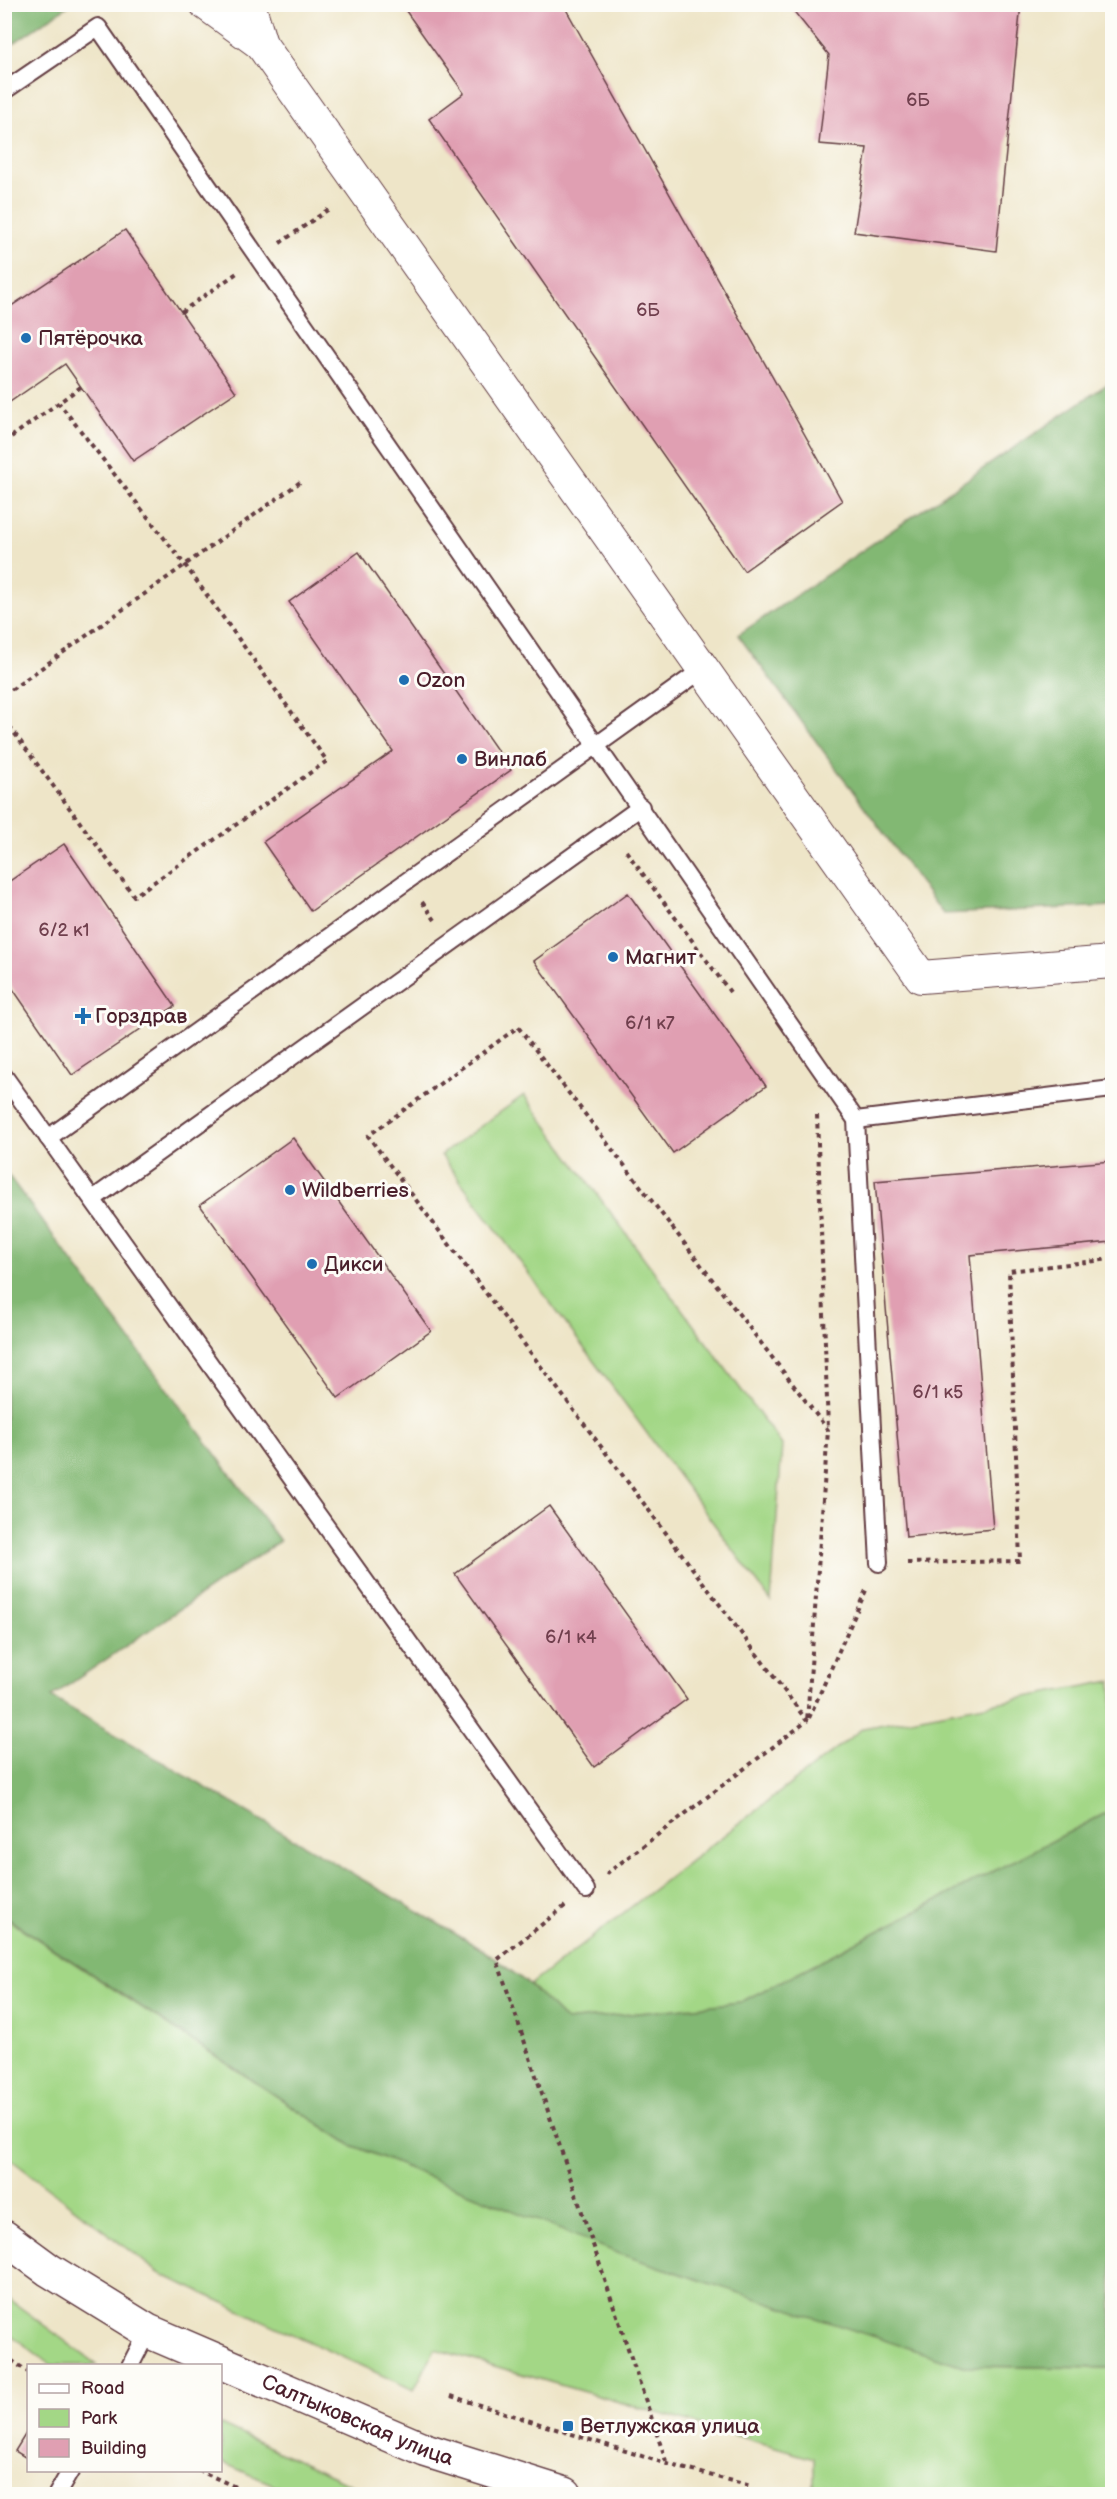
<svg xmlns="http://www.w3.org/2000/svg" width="1117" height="2499" viewBox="0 0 1117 2499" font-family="'Balsamiq Sans',sans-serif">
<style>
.green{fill:#a3d786;stroke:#767b58;stroke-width:1.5}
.forest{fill:#82b873;stroke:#666c4f;stroke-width:1.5}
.building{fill:#e09fb2}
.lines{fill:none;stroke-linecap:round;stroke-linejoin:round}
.lane-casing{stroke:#633d43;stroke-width:20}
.street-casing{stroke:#633d43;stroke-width:34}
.secondary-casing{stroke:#633d43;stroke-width:36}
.path{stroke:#633d43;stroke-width:4;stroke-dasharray:4.5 4.5;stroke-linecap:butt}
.lane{stroke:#fff;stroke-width:16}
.street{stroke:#fff;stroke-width:32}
.secondary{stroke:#fff;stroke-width:33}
.poi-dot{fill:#1f6fb2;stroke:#fdfcf7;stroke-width:2}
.labels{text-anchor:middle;stroke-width:6;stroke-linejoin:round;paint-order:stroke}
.number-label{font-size:18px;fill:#703f4d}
.poi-label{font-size:21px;fill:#4a1f2b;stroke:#fdfcf7;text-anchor:start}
.street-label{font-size:21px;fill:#4a1f2b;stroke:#fdfcf7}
</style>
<rect width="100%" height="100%" fill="#fdfcf7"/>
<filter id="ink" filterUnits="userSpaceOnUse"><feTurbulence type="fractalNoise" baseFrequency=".0167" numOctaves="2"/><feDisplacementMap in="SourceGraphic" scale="12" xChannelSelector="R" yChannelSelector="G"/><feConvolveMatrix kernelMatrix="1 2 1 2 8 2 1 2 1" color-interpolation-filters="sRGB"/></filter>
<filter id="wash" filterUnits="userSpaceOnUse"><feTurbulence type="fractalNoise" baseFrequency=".008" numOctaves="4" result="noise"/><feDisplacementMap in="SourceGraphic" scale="24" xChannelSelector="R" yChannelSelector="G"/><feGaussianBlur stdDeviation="1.35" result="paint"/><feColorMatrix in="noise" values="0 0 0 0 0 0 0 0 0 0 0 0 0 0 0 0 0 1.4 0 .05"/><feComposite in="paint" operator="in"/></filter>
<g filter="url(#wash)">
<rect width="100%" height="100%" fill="#eee5c8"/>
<g class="green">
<polygon points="524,1095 782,1445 771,1601 441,1155"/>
<polygon points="1112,1681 1112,1810 741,2002 566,2021 530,1985 863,1728"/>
<polygon points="4,1917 351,2145 963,2366 1112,2368 1112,2494 814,2494 814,2458 435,2349 414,2390 159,2273 5,2155"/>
<polygon points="5,2296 97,2365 51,2365 5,2330"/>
<polygon points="220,2425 221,2425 371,2494 295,2494 221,2462"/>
</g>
<g class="forest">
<polygon points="5,4 69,4 69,5 5,49"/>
<polygon points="1112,381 1112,906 943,914 738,635"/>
<polygon points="5,1171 280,1541 51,1697 483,1950 530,1985 566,2021 741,2002 1112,1810 1112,2368 963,2366 620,2254 351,2145 5,1917"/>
</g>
<g id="blocks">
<g class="building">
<polygon points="401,4 563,4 842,501 744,571 429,119 464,93"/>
<polygon points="788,4 1021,4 996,251 854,232 867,148 819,144 829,55"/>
<polygon points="125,230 236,392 133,461 65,364 4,406 4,311"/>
<polygon points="359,552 511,770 311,911 263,842 393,751 289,602"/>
<polygon points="64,844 175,1006 72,1075 4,976 4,885"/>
<polygon points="628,893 766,1086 673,1153 534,961"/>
<polygon points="293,1138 431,1331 338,1398 200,1205"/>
<polygon points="1112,1161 1112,1242 970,1255 993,1529 906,1537 875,1181"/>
<polygon points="549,1506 687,1699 594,1767 455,1574"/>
<polygon points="28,2430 28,2459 15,2451"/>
</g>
</g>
</g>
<g filter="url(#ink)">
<use href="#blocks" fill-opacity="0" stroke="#633d43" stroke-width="1.5"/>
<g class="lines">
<defs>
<g id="lane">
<polyline points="4,91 98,27 856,1120 879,1563"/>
<polyline points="4,1076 586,1890"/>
<polyline points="856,1120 1112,1089"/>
<polyline points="48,1138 703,669"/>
<polyline points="93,1199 641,807"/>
<polyline points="130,2366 148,2331"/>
<polyline points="57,2494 71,2470"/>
</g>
<g id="street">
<polyline points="206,4 261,44"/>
<polyline points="249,4 261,44 921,977 1112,962"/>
</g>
<g id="secondary">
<path id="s1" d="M4,2237L49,2270L148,2331L425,2450L565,2494"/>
</g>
</defs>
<use href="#lane" class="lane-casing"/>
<use href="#street" class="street-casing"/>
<use href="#secondary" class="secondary-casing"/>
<g class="path">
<polyline points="280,243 329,209"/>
<polyline points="181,312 237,273"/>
<polyline points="4,442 82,386"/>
<polyline points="4,695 303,480"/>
<polyline points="4,719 134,896 327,761 185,565 59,403"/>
<polyline points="626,851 730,992"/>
<polyline points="422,902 435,920"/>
<polyline points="817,1115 828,1429"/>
<polyline points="907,1563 1020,1561 1009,1271 1112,1259"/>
<polyline points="809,1718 867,1588"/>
<polyline points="606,1874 807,1721 368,1136 518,1027 828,1430 807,1721"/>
<polyline points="565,1906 497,1960 667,2464"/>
<polyline points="4,2355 28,2372"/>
<polyline points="451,2396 667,2464 751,2486"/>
<polyline points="198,2470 251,2494"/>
</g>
<use href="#lane" class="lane"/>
<use href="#street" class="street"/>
<use href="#secondary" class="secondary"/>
</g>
</g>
<g class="poi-dot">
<circle cx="26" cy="338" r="6"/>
<circle cx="404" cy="680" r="6"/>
<circle cx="462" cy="759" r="6"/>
<circle cx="613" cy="957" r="6"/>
<path d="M80 1007h6v6h6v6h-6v6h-6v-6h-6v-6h6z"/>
<circle cx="290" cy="1190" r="6"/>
<circle cx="312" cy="1264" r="6"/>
<rect x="562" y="2420" width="12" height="12" rx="3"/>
</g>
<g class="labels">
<g class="number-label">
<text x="918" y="106">6Б</text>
<text x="648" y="316">6Б</text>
<text x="64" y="936">6/2 к1</text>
<text x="650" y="1029">6/1 к7</text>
<text x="938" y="1398">6/1 к5</text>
<text x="571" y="1643">6/1 к4</text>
</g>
<g class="poi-label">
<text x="38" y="345">Пятёрочка</text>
<text x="416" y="687">Ozon</text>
<text x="474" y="766">Винлаб</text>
<text x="625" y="964">Магнит</text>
<text x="95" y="1023">Горздрав</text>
<text x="302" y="1197">Wildberries</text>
<text x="324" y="1271">Дикси</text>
<text x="580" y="2433">Ветлужская улица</text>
</g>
<g class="street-label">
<text dy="7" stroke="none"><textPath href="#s1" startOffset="400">Салтыковская улица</textPath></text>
</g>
</g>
<rect width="1117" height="2499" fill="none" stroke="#fdfcf7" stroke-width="24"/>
<rect x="27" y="2364" width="195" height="108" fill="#fdfcf7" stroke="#b5a4a5" stroke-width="1.5"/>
<rect x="39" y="2384" width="30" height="9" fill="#ffffff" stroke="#b5a4a5" stroke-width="1.5"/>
<text x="81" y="2394" font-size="18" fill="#4a1f2b">Road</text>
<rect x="39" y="2409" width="30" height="18" fill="#a3d786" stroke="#b5a4a5" stroke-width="1.5"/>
<text x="81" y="2424" font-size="18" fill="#4a1f2b">Park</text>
<rect x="39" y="2439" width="30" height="18" fill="#e09fb2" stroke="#b5a4a5" stroke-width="1.5"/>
<text x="81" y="2454" font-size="18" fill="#4a1f2b">Building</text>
</svg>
